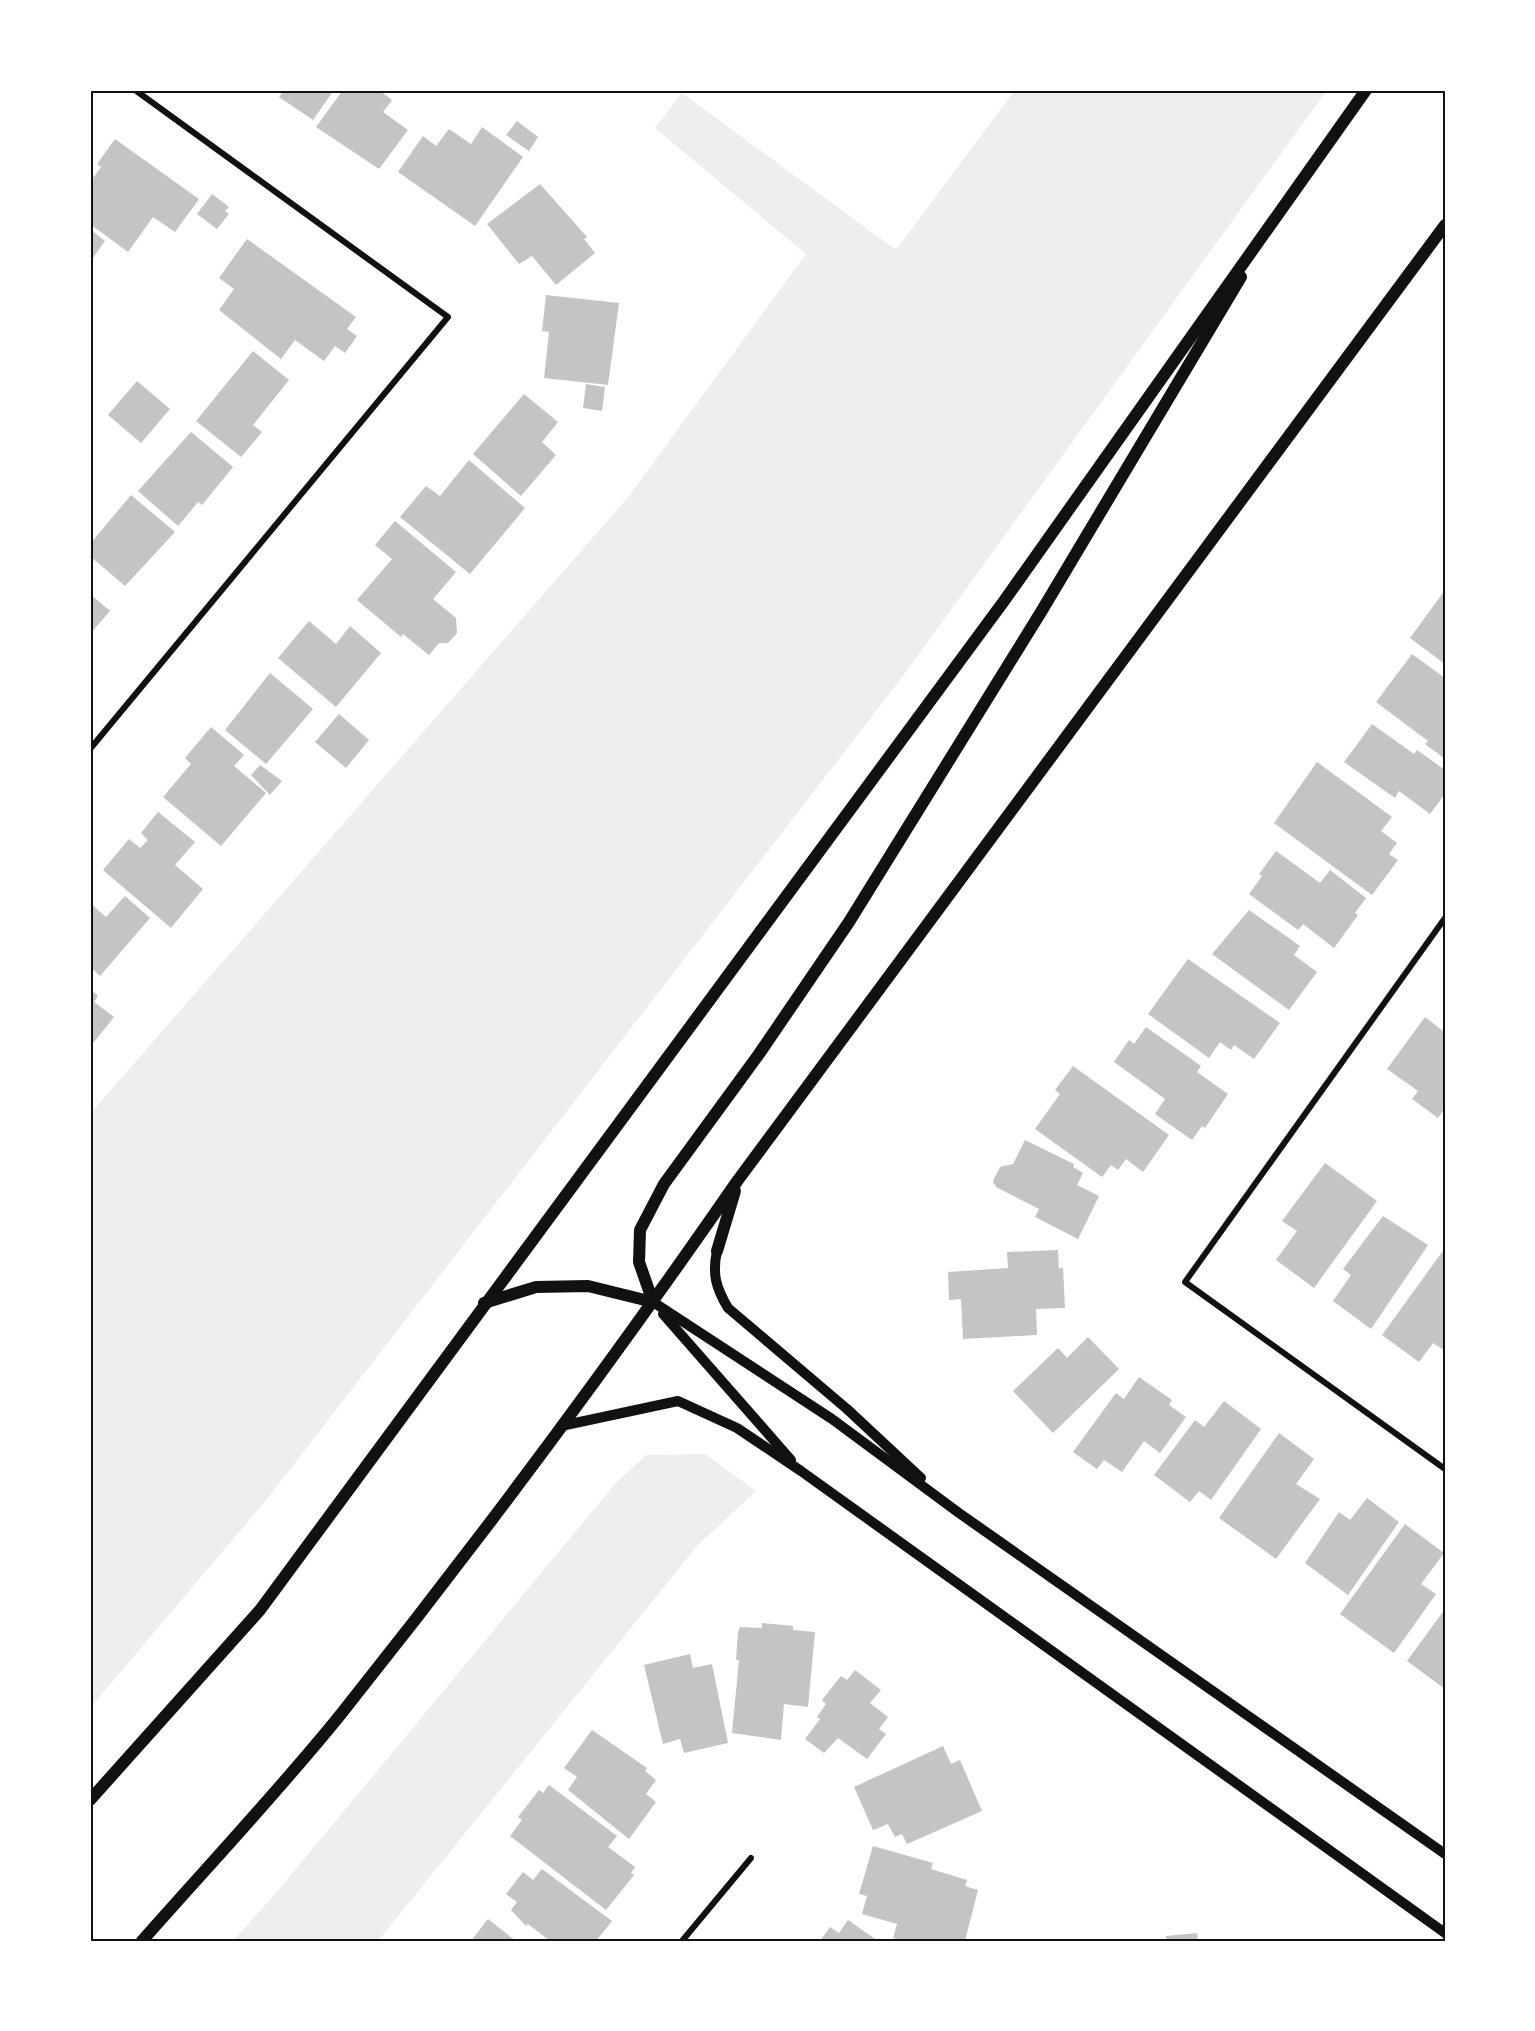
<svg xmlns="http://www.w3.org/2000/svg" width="1535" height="2031" viewBox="0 0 1535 2031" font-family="Arial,sans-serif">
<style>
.green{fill:#eee}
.building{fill:#c4c4c4}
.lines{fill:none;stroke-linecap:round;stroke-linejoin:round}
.minor{stroke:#111;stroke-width:6}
.tertiary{stroke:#111;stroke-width:10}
.secondary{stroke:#111;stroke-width:12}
.neatline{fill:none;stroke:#111;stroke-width:2}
</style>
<rect width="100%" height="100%" fill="#fff"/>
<g class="green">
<polygon points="1015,90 1327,90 903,676 267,1499 90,1708 90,1114 629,496 806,254 655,128 682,93 896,250"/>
<polygon points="705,1454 756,1491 697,1546 378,1941 233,1941 276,1893 615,1484 646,1455"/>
</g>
<g class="building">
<polygon points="284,90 334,90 313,120 279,97"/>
<polygon points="343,90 379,90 392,100 383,112 408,130 379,169 316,127"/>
<polygon points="517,121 538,137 529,151 506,135"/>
<polygon points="482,127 523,157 475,226 398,172 423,136 436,146 449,129 471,144"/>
<polygon points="115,139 199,199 175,232 153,217 128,252 90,224 90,174 94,177 101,167 97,164"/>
<polygon points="540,184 587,237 584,239 595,253 556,285 532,256 519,264 487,224"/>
<polygon points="212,194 229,207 225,211 229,214 217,229 197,214"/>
<polygon points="90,229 105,241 90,262"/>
<polygon points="247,239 356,317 347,329 357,336 345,353 335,346 324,361 295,340 281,359 219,310 234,289 219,278"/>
<polygon points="546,295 619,303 608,385 544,378 549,332 542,331"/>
<polygon points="253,351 289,380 253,425 262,432 241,457 196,421"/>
<polygon points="137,381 170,409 141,443 108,415"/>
<polygon points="586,384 605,387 602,411 583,408"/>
<polygon points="524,394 558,422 542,442 556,455 521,496 473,454"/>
<polygon points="191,432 233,467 202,505 198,502 178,526 138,491"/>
<polygon points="469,460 525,508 470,574 400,517 426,486 440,496"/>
<polygon points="131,495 175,532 125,586 90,556 90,544"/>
<polygon points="395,521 456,572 433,599 456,618 457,633 448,643 439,643 429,655 403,634 401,637 357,600 392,559 375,545"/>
<polygon points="1445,590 1445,664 1410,638"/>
<polygon points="90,594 110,611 90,634"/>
<polygon points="309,621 336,644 350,626 381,653 336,707 278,658"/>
<polygon points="1412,654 1445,678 1445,759 1425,744 1428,741 1376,702"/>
<polygon points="270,673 313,709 266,764 225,730"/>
<polygon points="339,714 369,740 346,768 315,742"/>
<polygon points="1372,724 1414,754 1417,750 1445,770 1445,794 1430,814 1399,791 1395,798 1344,762"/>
<polygon points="211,727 244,755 234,766 266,793 221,846 163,797 191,764 185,758"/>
<polygon points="1317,762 1392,817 1381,831 1397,843 1389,854 1398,860 1372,895 1274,823"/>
<polygon points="260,765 282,781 270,795 251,775"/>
<polygon points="158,812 195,842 175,865 203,889 171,928 103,870 129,839 140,848 148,840 141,833"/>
<polygon points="1276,851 1320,883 1330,870 1366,898 1355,913 1358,915 1334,948 1303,924 1298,930 1249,894 1262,876 1259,874"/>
<polygon points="125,896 150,918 100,976 90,967 90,903 106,917"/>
<polygon points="1249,910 1300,946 1294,955 1317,972 1289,1010 1212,954"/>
<polygon points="1188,959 1280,1023 1254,1059 1234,1045 1231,1050 1220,1042 1209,1058 1148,1014"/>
<polygon points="90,989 98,996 94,1002 114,1017 90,1047"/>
<polygon points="1425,1017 1443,1031 1445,1028 1445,1108 1438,1118 1412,1099 1418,1091 1387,1069"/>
<polygon points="1146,1027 1201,1066 1197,1072 1228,1094 1205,1128 1202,1126 1192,1140 1155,1114 1165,1099 1114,1062 1129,1040 1134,1044"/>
<polygon points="1073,1066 1169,1135 1143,1172 1126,1159 1118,1170 1111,1165 1102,1177 1035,1129 1060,1094 1055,1090"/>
<polygon points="1025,1140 1074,1164 1073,1167 1083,1173 1077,1185 1099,1196 1078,1239 1035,1217 1039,1209 996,1187 993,1181 1000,1167 1013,1164"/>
<polygon points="1325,1163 1377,1201 1314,1288 1276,1260 1297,1231 1282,1221"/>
<polygon points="1383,1216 1428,1245 1371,1329 1333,1301 1351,1275 1343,1269"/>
<polygon points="1445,1248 1445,1351 1433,1343 1419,1362 1382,1335"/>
<polygon points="1058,1250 1059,1269 1063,1267 1065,1308 1036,1309 1037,1335 963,1339 961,1299 949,1300 948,1272 1008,1268 1007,1252"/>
<polygon points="1088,1337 1119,1369 1053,1433 1013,1391 1058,1348 1067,1358"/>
<polygon points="1139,1377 1172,1400 1169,1405 1186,1417 1160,1453 1144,1441 1122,1472 1104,1460 1097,1469 1073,1452 1116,1393 1124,1399"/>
<polygon points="1224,1401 1261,1429 1211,1500 1199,1491 1190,1502 1154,1475 1195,1420 1204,1427"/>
<polygon points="1279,1433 1314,1459 1296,1484 1320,1499 1276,1559 1219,1518"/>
<polygon points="1367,1498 1399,1522 1348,1595 1305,1563 1339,1512 1350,1520"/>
<polygon points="1405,1524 1444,1553 1421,1584 1436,1594 1394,1653 1340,1614"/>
<polygon points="1445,1609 1445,1689 1407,1661"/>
<polygon points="762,1623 793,1626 793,1630 815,1632 808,1707 784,1704 781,1740 732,1733 739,1660 736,1660 738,1632 740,1627 762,1628"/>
<polygon points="690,1654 693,1668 712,1664 728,1743 684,1753 680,1739 663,1744 644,1665"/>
<polygon points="855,1670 881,1690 870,1703 888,1717 879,1729 886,1734 867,1759 838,1738 824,1753 805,1739 820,1719 817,1717 826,1704 822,1700 841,1676 847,1680"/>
<polygon points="592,1730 647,1768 645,1771 656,1780 646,1794 656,1802 629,1839 568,1790 577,1777 564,1768"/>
<polygon points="943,1746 951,1764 960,1760 982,1811 907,1844 902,1834 895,1837 888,1824 873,1830 854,1787"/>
<polygon points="549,1785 617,1836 608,1847 635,1867 631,1873 634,1875 606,1910 510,1836 522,1820 518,1817 539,1790 543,1793"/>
<polygon points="873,1846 933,1863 931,1869 967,1880 965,1886 978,1890 965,1941 905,1941 893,1938 897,1924 862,1914 867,1896 859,1894"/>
<polygon points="542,1869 612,1921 596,1941 550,1941 528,1924 526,1926 511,1910 517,1902 506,1894 523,1872 533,1880"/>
<polygon points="488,1919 516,1941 471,1941"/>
<polygon points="848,1920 878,1941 820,1941 830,1927 839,1933"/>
<polygon points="1197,1933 1198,1941 1167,1941 1166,1936"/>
</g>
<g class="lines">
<g class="minor">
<polyline points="90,749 448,317 135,90"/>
<polyline points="1445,918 1185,1282 1445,1469"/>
<polyline points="682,1941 751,1858"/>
</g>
<g class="tertiary">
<path d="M717,1251C712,1274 716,1288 728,1308L847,1409L921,1478"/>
<polyline points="653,1302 832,1419 959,1513 1445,1854"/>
<polyline points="663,1314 791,1460"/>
<polyline points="561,1426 678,1401 737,1428 801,1471 1445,1933"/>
</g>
<g class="secondary">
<polyline points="717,1251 735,1191"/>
<polyline points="653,1302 639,1262 640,1230 664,1184 759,1054 849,922 1041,612 1241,277"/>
<polyline points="484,1303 536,1287 588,1286 653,1302"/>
<polyline points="90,1800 260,1610 1004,601 1366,90"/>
<path d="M142,1941C208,1866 278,1792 341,1714C479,1541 612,1362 738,1180L1445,225"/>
</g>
</g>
<rect width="1535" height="2031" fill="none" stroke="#ffffff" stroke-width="183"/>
<rect x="92" y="92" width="1352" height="1848" class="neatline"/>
</svg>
